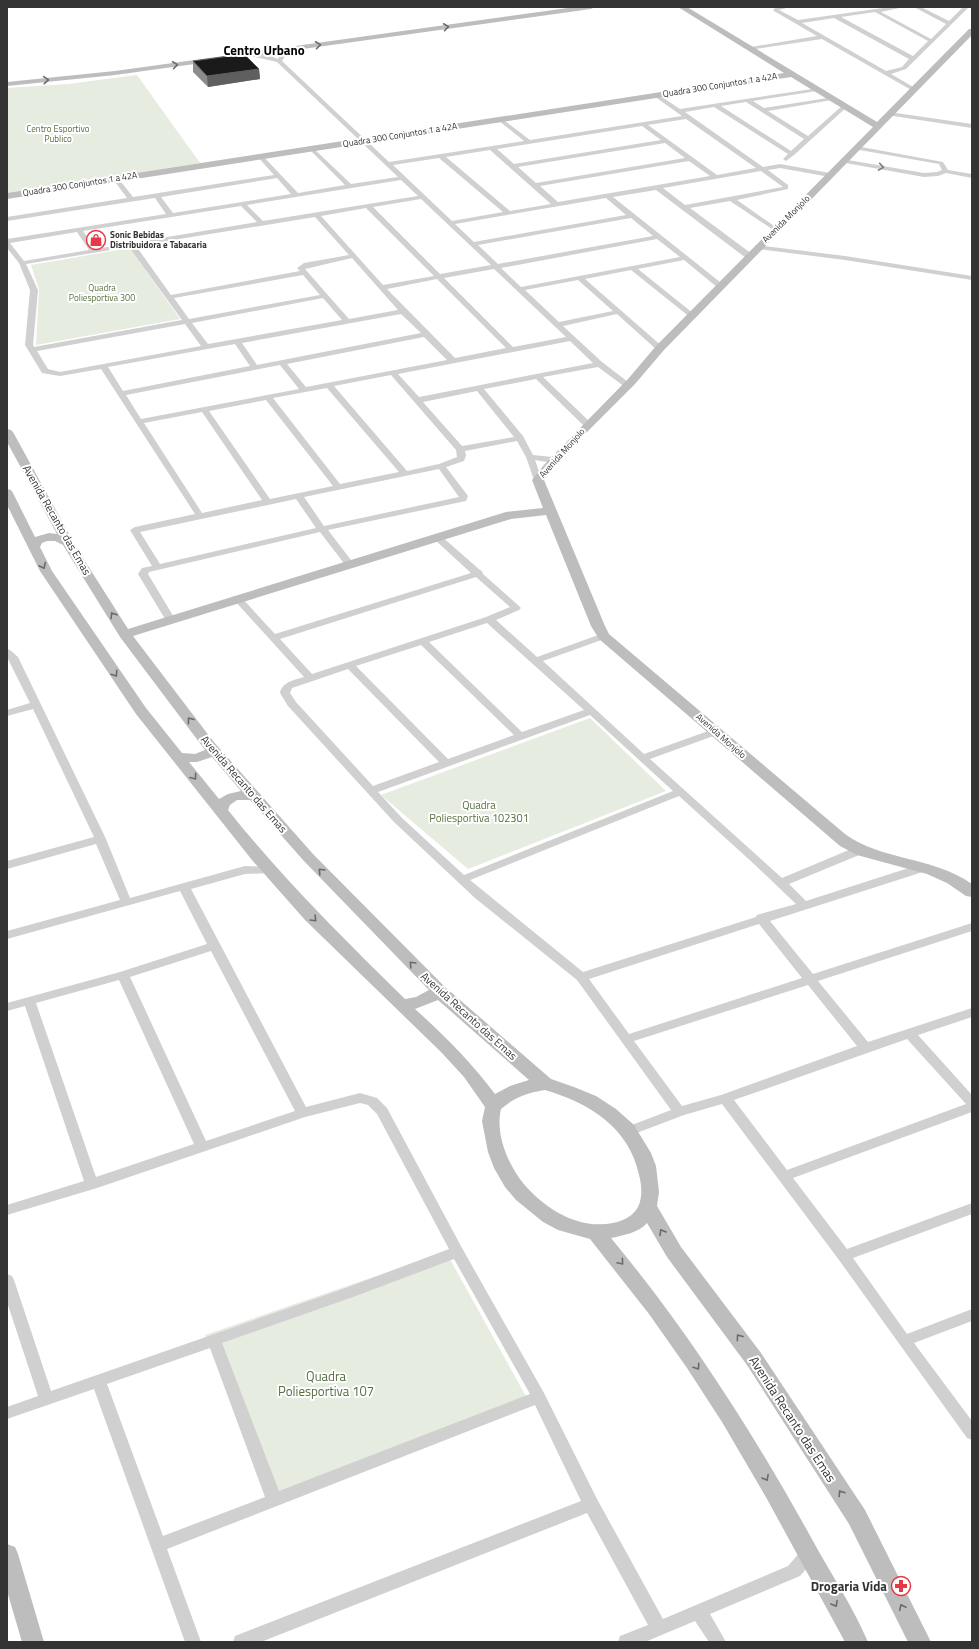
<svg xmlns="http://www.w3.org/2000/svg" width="979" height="1649" viewBox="0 0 979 1649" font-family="'Titillium Web',sans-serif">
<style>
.green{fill:#e6ecdf}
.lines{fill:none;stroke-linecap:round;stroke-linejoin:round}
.street{fill:#d0d0d0;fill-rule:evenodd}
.secondary{fill:#bdbdbd;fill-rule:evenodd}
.wall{fill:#8c8c8c}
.shaded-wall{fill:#5f5f5f}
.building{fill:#1a1a1a;stroke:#5f5f5f}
.oneway{stroke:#6a6a6a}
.oneway2{stroke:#7a7a7a}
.labels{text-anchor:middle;stroke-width:4;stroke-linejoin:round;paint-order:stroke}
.far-street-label{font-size:9px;fill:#333;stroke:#fff}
.far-park-label{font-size:9px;fill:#56703f;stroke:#fff}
.far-poi-label{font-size:9px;font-weight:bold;fill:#333;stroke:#fff;text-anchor:start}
.street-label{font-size:11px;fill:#333;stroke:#fff}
.park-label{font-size:11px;fill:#56703f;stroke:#fff}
.far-district-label{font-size:13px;font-weight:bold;fill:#000;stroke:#fff}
.near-park-label{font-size:13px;fill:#56703f;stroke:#fff}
.near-street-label{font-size:13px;fill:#333;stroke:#fff}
.near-poi-label{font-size:13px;font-weight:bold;fill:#333;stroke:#fff;text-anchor:end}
</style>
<rect width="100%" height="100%" fill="#fff"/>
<g class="green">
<polygon points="137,75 200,163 7,193 7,88 68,84"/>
<polygon points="130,248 180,319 36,345 39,289 31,265"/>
<polygon points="590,718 666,791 468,869 381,795"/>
<polygon points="446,1252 528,1400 266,1496 205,1335"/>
</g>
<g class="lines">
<g class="street">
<path d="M776,7H790L779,10L798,20L890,7H904L881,12L931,39L946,24L914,7H921L949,21L963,7H969L906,69L891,74L915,88V90L913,91L822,39L749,50L748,49L751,47L817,36L774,11L773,10ZM875,12L928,41L913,56L841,17ZM834,18L909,59L902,67L886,71L802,23Z"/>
<path d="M292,47L295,49L294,50L285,56L282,61L389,162L524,141L498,120V118L500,117L530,140L682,116L654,96L653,95L656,93L680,109L819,88V90L817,91L753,101L764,108L834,97V99L832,100L768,111L808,136L843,105L848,106L794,155L786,161L783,159L788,154L714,107L685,112L763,167L780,164L830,173L833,175L830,177L780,168L768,170L788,185V189L737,200L777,228L778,229L775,231L730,201L690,208L752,254V258H746L656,190L613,197L725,286L721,288H718L684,260L638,269L694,314L695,316L691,318L631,270L585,279L664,348L660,350H657L617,314L563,326L602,362L632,385L628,387H625L598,367L543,377L590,422L591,424L590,426H584L536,379L484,389L523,436L533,455L553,457L557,460L553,463L535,460L542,480L541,482L538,483L534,480L526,457L517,441L465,451L466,455L464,461L446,467L468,496L466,501L328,530L354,564L352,566H346L320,532L149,572L148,574L175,619L170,622L165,619L138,574L142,568L152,566L130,530L135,527L195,514L101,369L60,376L42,373L25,345L30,290L19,263L7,248V239L166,214L155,198L7,221V217L127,198L113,179L116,177L118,178L133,197L274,175L257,156L260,154L262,155L298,193L345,185L308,148L311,146L351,184L398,177L277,62L246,55C254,50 269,56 278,59L281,54ZM746,102L804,139L791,151L721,106ZM686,119L756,168L717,175L648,125ZM642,126L661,140L514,164L497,149ZM665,143L685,158L536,183L518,167ZM490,150L551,204L510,211L446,157ZM439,158L503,212L452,221L393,165ZM689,161L710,176L558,202L540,186ZM761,171L783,187L685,205L663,188ZM277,178L291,194L173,213L161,197ZM401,180L418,196L263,221L247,205ZM606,198L626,215L474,242L455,224ZM421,199L491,265L440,274L373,207ZM241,206L257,222L95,249L83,231ZM366,208L434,276L383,285L321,216ZM315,217L349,255L304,263L297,268L300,271L171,295L136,246ZM631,218L653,236L498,264L478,245ZM77,232L89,250L24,261L10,243ZM657,239L680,257L521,287L501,268ZM129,247L182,320L34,347L33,345L38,290L26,264ZM352,258L398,310L349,319L305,269ZM494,269L566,337L513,347L444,278ZM303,275L320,295L189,319L174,298ZM437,279L506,348L455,358L387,289ZM578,280L613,311L559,322L525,290ZM323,298L342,320L208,344L192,323ZM401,314L421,333L257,365L242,343ZM185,324L201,346L60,372L48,369L37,351ZM424,337L447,360L306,387L287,364ZM570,341L593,363L419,397L398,374ZM235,344L250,366L123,391L108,367ZM280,365L299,389L141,419L126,395ZM391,375L456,450L457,457L439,464L407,471L334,386ZM327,388L399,472L340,484L273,398ZM477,391L514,437L462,446L423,402ZM266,400L333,486L270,499L209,411ZM202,412L262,500L202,513L144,423ZM439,469L459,497L324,526L304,497ZM296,499L316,528L160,564L140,532Z"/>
<polygon points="889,112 972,124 972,128 887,115 886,114"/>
<polygon points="856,146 943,162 948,170 972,174 972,178 946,173 938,176 924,177 840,162 840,160 842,159 924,173 937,172 942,170 939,164 854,149 853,148"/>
<polygon points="755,245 845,256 972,276 972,280 845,260 758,249 755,249"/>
<path d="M437,534L440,535L480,570L482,571L483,574L519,606L521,608L519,610L496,620L537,657L601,634H607L609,636L607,638L543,661L644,754L711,730H719L720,732L719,734L650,759L782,878L856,847H864L866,850L864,853L789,884L806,901L921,864H929L931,867L929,870L770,921L813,974L972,923V931L818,981L868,1042L972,1008V1017L918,1035L972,1095V1112L793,1178L847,1249L972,1203V1214L853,1258L907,1334L972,1309V1321L914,1343L972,1421V1440L967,1438L839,1260L722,1104L684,1115L634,1134L629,1136L624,1134L622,1131L624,1128L671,1110L577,980L475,898L394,822L288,706L280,693C282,682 294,680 304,677L234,600L232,598L234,596H240L275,634L471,573L434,539L432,537L434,535ZM476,577L510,607L486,617L312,674L280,639ZM487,623L584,710L522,732L429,642ZM421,645L514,735L448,759L356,666ZM348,669L439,762L373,786L296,702L290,693L292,688ZM590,715L673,791L464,875L402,818L378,792ZM679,796L754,864L796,904L757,915L756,917L583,972L470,880ZM759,924L802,978L629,1034L589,979ZM808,985L857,1046L721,1095L682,1106L634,1041ZM907,1039L966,1104L787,1170L734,1100Z"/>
<path d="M7,649L10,650L18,657L106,839L130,898L245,866L273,867L275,870L273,873L245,874L191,889L306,1107L360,1093L377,1098L387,1108L462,1248L544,1393L597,1499L663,1619L788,1566L802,1550L808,1548L814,1550L816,1555L814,1560L800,1576L710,1614L726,1642H709L695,1621L645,1642H618L620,1636L648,1625L587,1513L261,1642H233L235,1636L581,1501L535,1405L167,1549L201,1642H185L94,1389L7,1419V1407L38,1396L7,1302V1274L12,1276L14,1280L51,1391L343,1289L449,1249L377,1114L368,1105L360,1103L305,1117L97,1188L7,1215V1205L84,1181L25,1006L7,1011V1003L120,972L207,944L180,891L7,939V931L120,900L96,844L7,869V861L94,837L33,709L7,716V710L30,703L7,657ZM211,951L295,1111L206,1141L130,977ZM119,980L194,1144L96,1177L36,1003ZM454,1259L530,1394L279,1491L222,1343L353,1297ZM210,1348L265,1497L163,1536L107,1384Z"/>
</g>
<g class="secondary">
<polygon points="575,7 595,7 591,9 115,75 7,86 7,82 115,71"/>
<path d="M678,7H687L877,122L969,29H972V35L664,350L635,384L574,445L544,480L605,626L609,634L845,834C882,861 932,856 972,884V897L966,896L947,883L927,874L857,855L840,846L599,639L591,626L546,515L511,519L133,636L213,741L313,854L445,987L551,1079L574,1087L596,1096L616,1109L634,1125L651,1153L656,1166L659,1192L657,1206L681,1247L761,1353L865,1510L931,1642H908L849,1524L747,1365L667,1257L647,1223C638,1233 624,1235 611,1238C689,1332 754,1434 813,1541C831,1574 853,1607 868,1642H845L767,1499L722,1422L687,1368L649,1314L590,1239L558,1230L543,1222L516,1200L505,1187L494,1168L488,1152L482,1121L485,1107L464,1077L441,1052L305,920L252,860L136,714L40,571L7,505V489L11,490L13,493L35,537L49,533L57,534L7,442V429L11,430L13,432L76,547L128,629L506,512L543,508L532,480L544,465L628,379L656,346L873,127L791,77L7,199V193L784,73ZM47,541H55L63,545L120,637L205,750L195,754L182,753L146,708L52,571L40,547L42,543ZM212,757L241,791L228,794L219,799L189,762H197ZM237,800H250L303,860L429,990L416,997L405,999C342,937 283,879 228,810L230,805ZM438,1000L529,1080L510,1086L495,1094C471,1062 445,1036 415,1009ZM545,1090C589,1103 629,1127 639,1175C642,1185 643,1201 636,1210C630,1218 622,1221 613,1223C578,1230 545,1209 523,1183C508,1164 495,1134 501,1109C515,1097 527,1093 545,1090Z"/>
<polygon points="7,1544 15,1547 18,1554 44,1642 22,1642 7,1591"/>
</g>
</g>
<polygon class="wall" points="193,61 259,69 260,79 208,87 193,72"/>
<polygon class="shaded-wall" points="259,69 260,79 208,87 207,76"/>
<polygon class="building" points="244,54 259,69 207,76 193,61"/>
<defs><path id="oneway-chevron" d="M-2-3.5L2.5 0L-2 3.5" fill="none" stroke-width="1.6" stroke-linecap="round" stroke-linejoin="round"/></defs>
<g class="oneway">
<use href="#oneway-chevron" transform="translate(446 27) rotate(-8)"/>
<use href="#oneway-chevron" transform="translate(318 45) rotate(-8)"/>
<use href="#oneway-chevron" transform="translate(175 65) rotate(-8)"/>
<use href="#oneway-chevron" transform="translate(46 80) rotate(-4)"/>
<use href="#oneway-chevron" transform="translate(43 566) rotate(63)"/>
<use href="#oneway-chevron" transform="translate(113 615) rotate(-122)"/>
<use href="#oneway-chevron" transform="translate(115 674) rotate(56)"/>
<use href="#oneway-chevron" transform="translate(190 720) rotate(-127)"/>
<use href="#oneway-chevron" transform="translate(194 777) rotate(53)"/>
<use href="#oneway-chevron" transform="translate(321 871) rotate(-134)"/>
<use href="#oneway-chevron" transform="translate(314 919) rotate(46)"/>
<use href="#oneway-chevron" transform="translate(412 964) rotate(-135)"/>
<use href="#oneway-chevron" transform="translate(662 1232) rotate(-121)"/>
<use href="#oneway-chevron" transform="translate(621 1262) rotate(50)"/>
<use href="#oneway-chevron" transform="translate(739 1337) rotate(-126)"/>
<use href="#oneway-chevron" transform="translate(697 1367) rotate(56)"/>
<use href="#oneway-chevron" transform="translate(766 1478) rotate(61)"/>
<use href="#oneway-chevron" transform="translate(841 1493) rotate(-123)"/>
<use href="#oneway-chevron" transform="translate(835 1604) rotate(61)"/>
<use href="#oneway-chevron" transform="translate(902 1607) rotate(-116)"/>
</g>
<use class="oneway2" href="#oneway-chevron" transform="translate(881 167) rotate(9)"/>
<defs>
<symbol id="shop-ring" viewBox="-11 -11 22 22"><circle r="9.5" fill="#fff" stroke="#e63946" stroke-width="1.5"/><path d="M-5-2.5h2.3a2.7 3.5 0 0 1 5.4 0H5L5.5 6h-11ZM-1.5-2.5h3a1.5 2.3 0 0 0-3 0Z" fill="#e63946"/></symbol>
<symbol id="pharmacy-ring" viewBox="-11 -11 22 22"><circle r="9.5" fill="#fff" stroke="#e63946" stroke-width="1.5"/><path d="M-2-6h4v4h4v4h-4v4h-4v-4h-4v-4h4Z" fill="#e63946"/></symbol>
</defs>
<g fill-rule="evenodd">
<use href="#shop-ring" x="85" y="229" width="22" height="22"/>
<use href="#pharmacy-ring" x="890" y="1575" width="22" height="22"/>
</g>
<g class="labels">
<g class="far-street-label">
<text transform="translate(720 85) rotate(-9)" y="3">Quadra 300 Conjuntos 1 a 42A</text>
<text transform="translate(400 135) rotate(-9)" y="3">Quadra 300 Conjuntos 1 a 42A</text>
<text transform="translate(80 184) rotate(-9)" y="3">Quadra 300 Conjuntos 1 a 42A</text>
<text transform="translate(786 219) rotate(-45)" y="3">Avenida Monjolo</text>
<text transform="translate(562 453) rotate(-48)" y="3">Avenida Monjolo</text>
<text transform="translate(721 736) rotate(41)" y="3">Avenida Monjolo</text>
</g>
<g class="far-park-label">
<text x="58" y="132">Centro Esportivo<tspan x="58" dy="10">Publico</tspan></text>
<text x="102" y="291">Quadra<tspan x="102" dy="10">Poliesportiva 300</tspan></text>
</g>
<g class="far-poi-label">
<text x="110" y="238">Sonic Bebidas<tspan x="110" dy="10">Distribuidora e Tabacaria</tspan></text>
</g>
<g class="street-label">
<text transform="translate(57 520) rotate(60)" y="4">Avenida Recanto das Emas</text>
<text transform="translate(244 784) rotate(49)" y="4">Avenida Recanto das Emas</text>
<text transform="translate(469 1016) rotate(42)" y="4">Avenida Recanto das Emas</text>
</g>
<g class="park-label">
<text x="479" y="809">Quadra<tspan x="479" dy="13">Poliesportiva 102301</tspan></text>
</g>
<g class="far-district-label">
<text x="264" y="55">Centro Urbano</text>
</g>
<g class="near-park-label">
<text x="326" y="1381">Quadra<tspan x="326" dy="15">Poliesportiva 107</tspan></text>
</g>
<g class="near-street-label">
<text transform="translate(793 1419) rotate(57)" y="5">Avenida Recanto das Emas</text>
</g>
<g class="near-poi-label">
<text x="887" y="1591">Drogaria Vida</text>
</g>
</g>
<rect width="979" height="1649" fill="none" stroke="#333333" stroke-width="16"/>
</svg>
